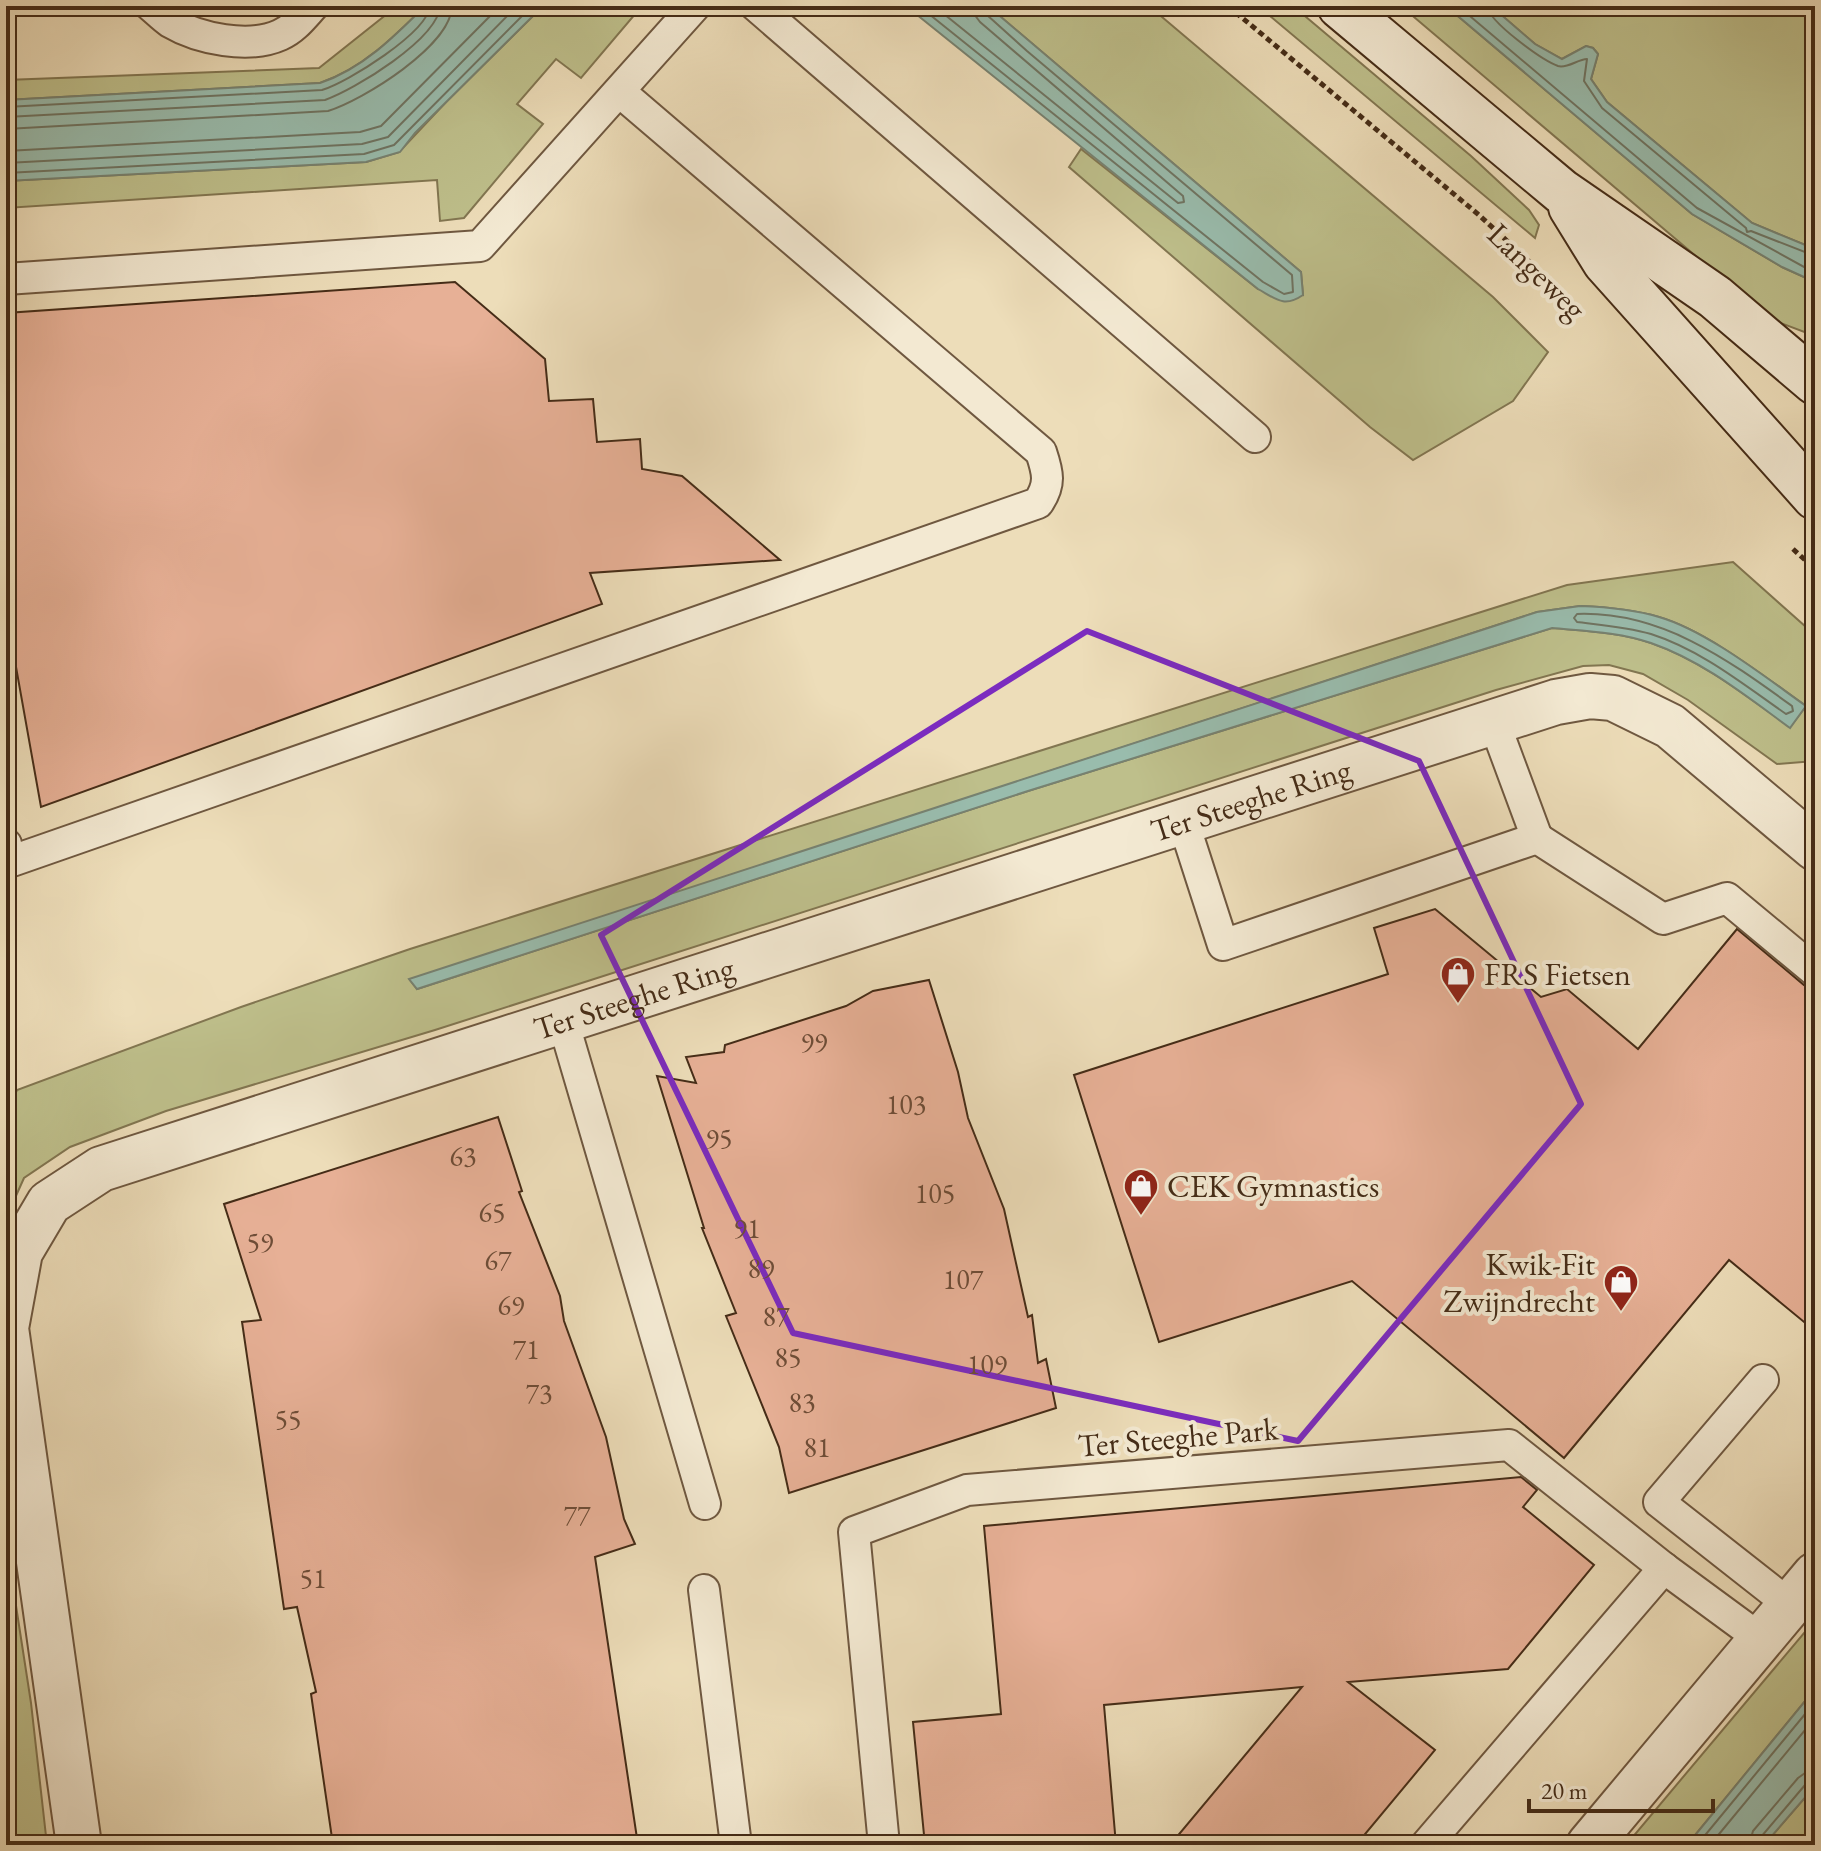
<svg xmlns="http://www.w3.org/2000/svg" width="1821" height="1851" viewBox="0 0 1821 1851" font-family="'EB Garamond',serif">
<style>
.green{fill:#bebf8b;stroke:#827651;stroke-width:2;fill-rule:evenodd}
.water{fill:#99bcad;stroke:#778271;stroke-width:2}
.lines{fill:none;stroke-linecap:round;stroke-linejoin:round}
.shore{stroke:#6f7462;stroke-width:2}
.building{fill:#e7b096;stroke:#452c17;stroke-width:2}
.lane-casing{stroke:#6f5840;stroke-width:34}
.street-casing{stroke:#6f5840;stroke-width:48}
.secondary-casing{stroke:#452c17;stroke-width:48}
.path{stroke:#452c17;stroke-width:5;stroke-dasharray:6 4;stroke-linecap:butt}
.lane{stroke:#f3e9d2;stroke-width:30}
.street{stroke:#f3e9d2;stroke-width:44}
.secondary{stroke:#f3e9d2;stroke-width:44}
.marked{fill:none;stroke:#7b2cbf;stroke-width:6;stroke-linejoin:round}
.labels{text-anchor:middle;stroke-width:8;stroke-linejoin:round;paint-order:stroke}
.number-label{font-size:28px;fill:#6e4d37}
.street-label{font-size:32px;fill:#452c17;stroke:#f3e9d2}
.poi-label{font-size:32px;fill:#452c17;stroke:#f3e9d2;text-anchor:start}
</style>
<rect width="100%" height="100%" fill="#edddb9"/>
<filter id="stains"><feTurbulence type="fractalNoise" baseFrequency=".0025" numOctaves="4"/><feColorMatrix values="0 0 0 0 .2 0 0 0 0 .09 0 0 0 0 .02 0 0 0 .5 -.17"/></filter>
<radialGradient id="worn" r=".72"><stop offset=".6" stop-color="#630" stop-opacity="0"/><stop offset="1" stop-color="#630" stop-opacity=".3"/></radialGradient>
<g class="green">
<path d="M397,6H425C394,37 362,69 320,83L6,100V80L319,68Z"/>
<polygon points="543,6 642,6 581,78 556,59 517,104 543,124 464,218 440,221 437,180 6,208 6,181 366,162 399,152 447,101"/>
<polygon points="988,6 1149,6 1493,297 1548,352 1513,401 1413,460 1370,427 1069,167 1081,149 1258,289 1303,295 1301,272"/>
<polygon points="1258,6 1293,6 1471,156 1529,210 1539,225 1535,238"/>
<polygon points="1401,6 1446,6 1692,214 1782,267 1815,282 1815,336 1770,319"/>
<polygon points="1491,6 1815,6 1815,249 1752,223 1607,102 1591,79 1598,54 1593,48 1586,46 1562,59 1535,44"/>
<path d="M1733,562L1815,635V761L1777,764L1688,700L1643,674L1609,665L1583,666L1496,690L435,1030L166,1111L70,1147L24,1178L6,1218V1114L17,1090L241,1007L410,949L1567,585ZM1580,606C1607,607 1632,609 1659,617C1707,631 1765,677 1806,706L1790,727C1746,696 1703,661 1651,643C1620,632 1585,631 1552,628L1028,791L417,989L410,980L1537,612Z"/>
<polygon points="6,1541 31,1703 47,1845 6,1845"/>
<polygon points="1815,1620 1815,1689 1687,1845 1626,1845"/>
<polygon points="1815,1786 1815,1845 1764,1845"/>
</g>
<g class="water">
<path d="M425,6H543L415,133L400,152L366,162L6,181V100L320,83C362,69 394,37 425,6Z"/>
<path d="M906,6H988L1301,272L1303,295C1284,308 1276,299 1258,289Z"/>
<polygon points="1446,6 1491,6 1535,44 1562,59 1586,46 1593,48 1598,54 1591,79 1607,102 1752,223 1815,249 1815,282 1782,267 1692,214"/>
<path d="M1580,606C1607,607 1633,609 1659,617C1707,631 1765,677 1806,706L1790,728C1746,696 1703,661 1651,643C1620,632 1585,631 1552,628L1028,791L417,989L409,979L1537,612Z"/>
<polygon points="1815,1689 1815,1786 1764,1845 1687,1845"/>
</g>
<g class="lines">
<g class="shore">
<polyline points="919,6 1263,282 1284,294 1293,292 1292,275 1027,51 987,15 984,6"/>
<polyline points="934,6 1178,203 1184,202 1183,196 980,22 974,14 974,6"/>
<polyline points="1458,6 1697,208 1815,273"/>
<path d="M1487,6C1489,22 1542,60 1558,66C1567,69 1578,59 1587,59L1584,81L1602,108L1746,228L1747,232L1751,231L1815,256"/>
<path d="M6,107L322,90C348,82 427,33 430,6"/>
<path d="M6,117L325,100C354,90 438,39 440,6"/>
<path d="M6,129L328,111C363,100 451,46 452,6"/>
<polyline points="6,151 360,132 381,126 500,6"/>
<polyline points="6,163 362,144 388,137 517,6"/>
<polyline points="6,173 364,154 394,145 532,6"/>
<path d="M1577,614C1661,611 1727,659 1792,706L1793,711L1786,714C1743,684 1701,650 1651,634C1627,627 1602,625 1577,622L1574,618Z"/>
<polyline points="1697,1845 1815,1702"/>
<polyline points="1710,1845 1815,1718"/>
<polyline points="1749,1845 1753,1831 1798,1778 1805,1773 1815,1772"/>
<polyline points="1759,1845 1761,1837 1805,1785 1815,1782"/>
</g>
</g>
<g class="building">
<polygon points="455,282 545,359 549,401 593,399 597,442 640,439 642,469 682,476 780,560 590,573 602,604 41,807 6,611 6,313"/>
<polygon points="1435,909 1541,997 1567,989 1638,1049 1737,929 1804,985 1815,989 1815,1331 1729,1260 1564,1458 1352,1281 1159,1342 1074,1075 1388,974 1374,928"/>
<polygon points="929,980 958,1072 968,1118 1004,1209 1028,1317 1032,1315 1038,1363 1046,1359 1056,1408 789,1493 779,1447 726,1316 736,1313 702,1228 704,1228 657,1076 696,1083 686,1057 724,1052 725,1045 846,1006 873,991"/>
<polygon points="498,1117 522,1191 519,1192 560,1296 564,1321 606,1437 624,1519 635,1544 595,1557 638,1845 333,1845 311,1694 316,1692 297,1607 284,1609 242,1322 261,1320 224,1204"/>
<polygon points="1521,1477 1537,1490 1523,1507 1594,1565 1508,1669 1348,1682 1435,1750 1356,1845 1170,1845 1302,1687 1104,1705 1116,1845 925,1845 913,1722 1001,1714 984,1526"/>
</g>
<g class="lines">
<defs>
<g id="lane">
<path d="M151,6C157,11 164,18 170,22C199,39 249,49 280,35C294,29 303,17 313,6"/>
<polyline points="756,6 1255,437"/>
<polyline points="6,279 480,246 695,6"/>
<polyline points="1494,722 1537,838"/>
<polyline points="1183,821 1223,945 1537,838 1663,919 1727,898 1815,971"/>
<path d="M6,844L9,862L1038,503C1051,484 1048,473 1041,452L620,92"/>
<polyline points="563,1021 705,1504"/>
<polyline points="1763,1380 1659,1502 1790,1605"/>
<polyline points="704,1590 736,1845"/>
<polyline points="884,1845 854,1532 967,1490 1509,1445 1664,1568 1762,1640"/>
<polyline points="1426,1845 1664,1568"/>
</g>
<g id="street">
<path id="s1" d="M79,1845L6,1328L20,1252L49,1203L101,1169L1556,702L1590,696L1613,698L1670,726L1815,848"/>
<polyline points="1589,1845 1815,1575"/>
</g>
<g id="secondary">
<polyline points="1340,6 1561,191 1715,297 1815,382"/>
<polyline points="1571,207 1605,262 1815,497"/>
</g>
</defs>
<use href="#lane" class="lane-casing"/>
<use href="#street" class="street-casing"/>
<use href="#secondary" class="secondary-casing"/>
<g class="path">
<polyline points="1228,6 1479,215 1547,278"/>
<polyline points="1793,549 1815,569"/>
</g>
<use href="#lane" class="lane"/>
<use href="#street" class="street"/>
<use href="#secondary" class="secondary"/>
</g>
<path class="marked" d="M1087,631L1419,761L1581,1104L1298,1441L793,1333L601,935Z"/>
<defs>
<symbol id="shop-pin" viewBox="-11 -11 22 30"><path d="M0 17L-7.5 6A9.5 9.5 0 1 1 7.5 6Z" fill="#8f2418" stroke="#f3e9d2"/><path d="M-5-2.5h2.3a2.7 3.5 0 0 1 5.4 0H5L5.5 6h-11ZM-1.5-2.5h3a1.5 2.3 0 0 0-3 0Z" fill="#fff"/></symbol>
</defs>
<g fill-rule="evenodd">
<use href="#shop-pin" x="1438" y="954" width="40" height="54"/>
<use href="#shop-pin" x="1121" y="1166" width="40" height="54"/>
<use href="#shop-pin" x="1601" y="1262" width="40" height="54"/>
</g>
<g class="labels">
<g class="number-label">
<text x="814" y="1052">99</text>
<text x="906" y="1114">103</text>
<text x="719" y="1148">95</text>
<text x="463" y="1166">63</text>
<text x="935" y="1203">105</text>
<text x="492" y="1222">65</text>
<text x="747" y="1238">91</text>
<text x="260" y="1252">59</text>
<text x="498" y="1270">67</text>
<text x="761" y="1278">89</text>
<text x="963" y="1289">107</text>
<text x="511" y="1315">69</text>
<text x="776" y="1326">87</text>
<text x="526" y="1359">71</text>
<text x="788" y="1367">85</text>
<text x="987" y="1374">109</text>
<text x="539" y="1403">73</text>
<text x="802" y="1412">83</text>
<text x="288" y="1429">55</text>
<text x="817" y="1457">81</text>
<text x="577" y="1525">77</text>
<text x="313" y="1588">51</text>
</g>
<g class="street-label">
<text transform="translate(1537 271) rotate(44)" y="11">Langeweg</text>
<text dy="11" stroke="none"><textPath href="#s1" startOffset="1926">Ter Steeghe Ring</textPath></text>
<text dy="11" stroke="none"><textPath href="#s1" startOffset="1278">Ter Steeghe Ring</textPath></text>
<text transform="translate(1178 1437) rotate(-5)" y="11">Ter Steeghe Park</text>
</g>
<g class="poi-label">
<text x="1484" y="985">FRS Fietsen</text>
<text x="1167" y="1197">CEK Gymnastics</text>
<text x="1595" y="1275" text-anchor="end">Kwik-Fit<tspan x="1595" dy="37">Zwijndrecht</tspan></text>
</g>
</g>
<rect width="1821" height="1851" fill="none" stroke="#edddb9" stroke-width="32"/>
<rect x="8" y="8" width="1805" height="1835" fill="none" stroke="#452c17" stroke-width="4"/>
<rect x="16" y="16" width="1789" height="1819" fill="none" stroke="#452c17" stroke-width="2"/>
<path d="M1529 1799v12h184v-12" fill="none" stroke="#452c17" stroke-width="4"/>
<text x="1541" y="1799" font-size="24" fill="#452c17" stroke="#f3e9d2" stroke-width="6" paint-order="stroke">20 m</text>
<rect width="100%" height="100%" filter="url(#stains)"/>
<rect width="100%" height="100%" fill="url(#worn)"/>
</svg>
